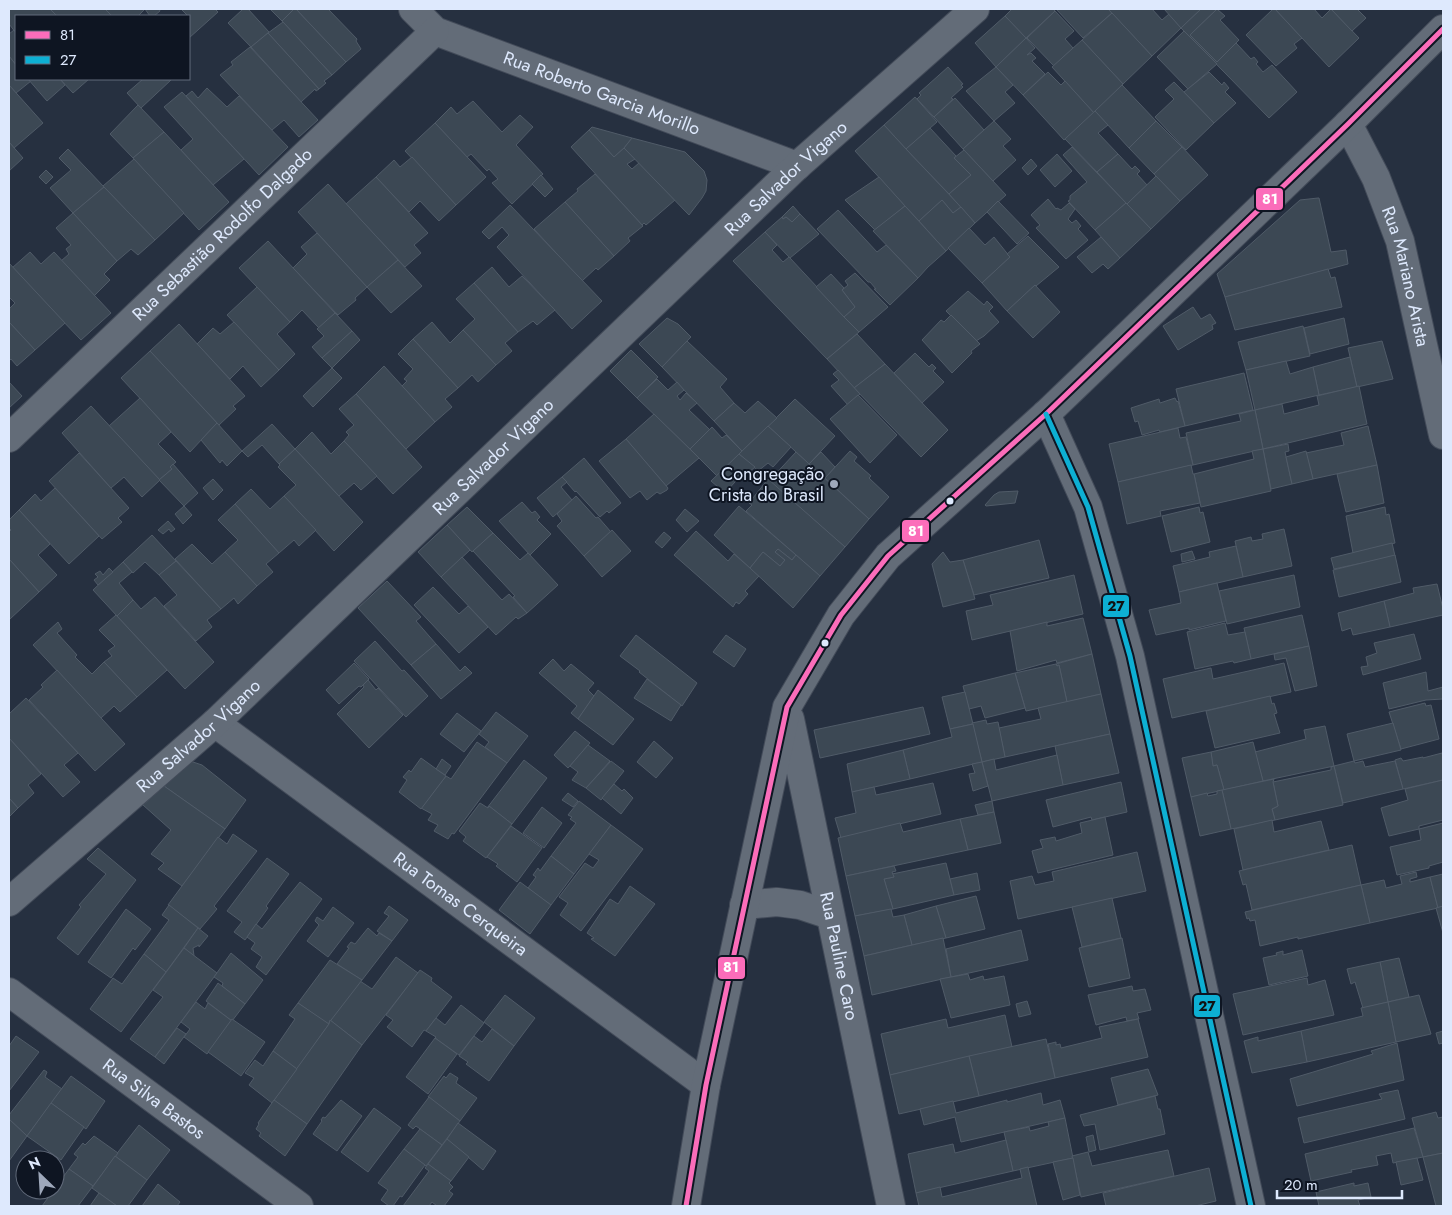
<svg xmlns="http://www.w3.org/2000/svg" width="1452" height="1215" viewBox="0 0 1452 1215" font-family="Jost,sans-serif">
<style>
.building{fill:#3c4854;stroke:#505b68}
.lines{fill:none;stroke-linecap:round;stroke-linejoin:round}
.street-casing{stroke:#434b59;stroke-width:30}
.street{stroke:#636c78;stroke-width:28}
.bus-1-casing{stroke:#0e1522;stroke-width:9}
.bus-2-casing{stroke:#0e1522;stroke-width:9}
.bus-1{stroke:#fb6dba;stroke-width:5}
.bus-2{stroke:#0dafd3;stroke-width:5}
.poi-dot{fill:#9ea8bb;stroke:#0e1522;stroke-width:2}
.bus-dot{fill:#dee9fd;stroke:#0e1522;stroke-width:2}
.labels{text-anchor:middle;stroke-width:4;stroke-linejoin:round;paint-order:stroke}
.street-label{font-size:18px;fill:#dee9fd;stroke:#0e1522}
.poi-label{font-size:18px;fill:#dee9fd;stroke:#0e1522;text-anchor:end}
.line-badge{stroke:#0e1522;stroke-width:2}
.badge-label{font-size:14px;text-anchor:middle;font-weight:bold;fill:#fff}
.pale-badge-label{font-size:14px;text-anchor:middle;font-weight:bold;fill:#111}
</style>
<rect width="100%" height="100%" fill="#263040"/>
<g class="building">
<polygon points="9,9 50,9 57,16 16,16 16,33 9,24"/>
<polygon points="50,9 105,9 112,16 57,16"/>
<polygon points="105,9 159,9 160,11 154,16 150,16 145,9 138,16 112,16"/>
<polygon points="181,9 215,9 218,12 189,38 189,19 190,18"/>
<polygon points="243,9 248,9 269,32 251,47 228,23"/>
<polygon points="270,9 294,9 282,21"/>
<polygon points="294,9 296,9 346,62 332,75 282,21"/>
<polygon points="296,9 328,9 357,39 356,41 361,49 346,62"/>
<polygon points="1012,9 1053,9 1055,11 1026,38 1005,16"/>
<polygon points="1058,9 1108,9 1112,13 1083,38 1057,10"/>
<polygon points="1108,9 1152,9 1162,20 1169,14 1181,28 1152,56"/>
<polygon points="1164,9 1201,9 1181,28"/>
<polygon points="1201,9 1217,9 1190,35 1217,62 1236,43 1251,59 1254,57 1258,62 1256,64 1263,72 1272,65 1297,92 1269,118 1181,28"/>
<polygon points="1217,9 1225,16 1220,20 1239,40 1217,62 1190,35"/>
<polygon points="1273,9 1275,9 1302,38 1294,44 1297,48 1276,66 1246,35"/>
<polygon points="1275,9 1314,9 1322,18 1331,9 1359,38 1329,67"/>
<polygon points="1331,9 1357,9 1366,18 1352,31"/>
<polygon points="1055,11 1074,31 1065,39 1073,48 1054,66 1027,38"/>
<polygon points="1112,13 1152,56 1123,84 1082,40"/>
<polygon points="1005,16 1026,38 996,67 975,43"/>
<polygon points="283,22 332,75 324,81 326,83 319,89 268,33"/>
<polygon points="14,30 16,33 16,65 9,56 9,34"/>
<polygon points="1184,31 1217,64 1188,89 1157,57"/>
<polygon points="268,33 319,89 316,91 315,89 301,102 251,47"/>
<polygon points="1026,38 1035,48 1027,55 1031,53 1036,58 1032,61 1045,74 1023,95 996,67"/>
<polygon points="1082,40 1123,84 1094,113 1052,67"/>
<polygon points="250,47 318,120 299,137 284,120 272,130 220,75 233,65 231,62"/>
<polygon points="9,56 16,65 16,79 28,79 31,81 16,93 9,85"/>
<polygon points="948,67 963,84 961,85 963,87 951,98 953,99 934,117 917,99 921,95 919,93"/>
<polygon points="996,67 1013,85 1005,92 1015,103 994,121 966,91"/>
<polygon points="1048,72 1061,85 1065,81 1094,113 1064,140 1023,95"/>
<polygon points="1209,72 1222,85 1224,82 1229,88 1225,92 1236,103 1214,123 1184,92"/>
<polygon points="28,79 60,79 65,85 47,101"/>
<polygon points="60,79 89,79 73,93"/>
<polygon points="143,79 171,80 141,108 127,93"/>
<polygon points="1174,82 1214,123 1186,150 1155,117 1174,99 1165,90"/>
<polygon points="9,85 43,123 14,148 9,142"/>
<polygon points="1122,85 1156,121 1129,148 1095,111"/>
<polygon points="207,88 227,107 239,96 288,147 259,175 186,96 192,91 198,98"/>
<polygon points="182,92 244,159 213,185 181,150 193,139 164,107"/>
<polygon points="915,97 937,122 906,149 884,125"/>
<polygon points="955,98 984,130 963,149 934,117"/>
<polygon points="473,101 502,132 520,115 533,127 516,145 543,174 512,204 492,183 498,179 489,169 487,171 471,154 467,157 435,123 451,107 457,114"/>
<polygon points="138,105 164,132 133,158 110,134"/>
<polygon points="1095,111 1108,125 1098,133 1118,154 1097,172 1065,139"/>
<polygon points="994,121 1011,139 1003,146 1016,160 993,181 963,149"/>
<polygon points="1156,121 1182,147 1154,174 1129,148"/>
<polygon points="435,123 486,177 456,205 405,151"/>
<polygon points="884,125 906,149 961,207 953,213 942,200 919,221 905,206 855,151"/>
<polygon points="592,127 632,138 624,148 614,157 589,130"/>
<polygon points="930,128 956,156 954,158 971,175 949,194 906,149"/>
<polygon points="589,130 614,157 624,148 635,159 627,164 632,169 639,163 675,200 646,225 644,223 642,225 571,147"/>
<polygon points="164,132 229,202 199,230 133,158"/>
<polygon points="632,138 685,152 704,171 707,180 706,191 702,198 689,215 624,148"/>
<polygon points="9,142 23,158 9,171"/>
<polygon points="1072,147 1126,203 1095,230 1068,201 1070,200 1070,196 1087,182 1063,155"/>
<polygon points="1182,147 1208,175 1180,201 1154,174"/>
<polygon points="68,149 104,187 73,213 50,188 71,170 59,158"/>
<polygon points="964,150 1006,195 975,223 949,194 971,175 954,158"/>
<polygon points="1057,154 1072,171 1055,187 1040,170"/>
<polygon points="1118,154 1132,169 1135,166 1140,171 1137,174 1147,185 1127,204 1097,172"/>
<polygon points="412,157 456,205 439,221 420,201 409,212 376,177 394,160 400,167"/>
<polygon points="134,159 184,213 155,240 103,186"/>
<polygon points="1031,159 1037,166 1028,175 1022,168"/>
<polygon points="46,170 53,177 46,184 39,177"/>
<polygon points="595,174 643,226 628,238 630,241 614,256 565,202 578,191 577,189"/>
<polygon points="541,175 553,189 545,197 532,184"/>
<polygon points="1156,176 1180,201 1151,229 1127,204"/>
<polygon points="376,177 428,233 414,245 421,253 405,267 346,204"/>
<polygon points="879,177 905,206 875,230 845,200"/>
<polygon points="328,184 398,260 367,287 298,212"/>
<polygon points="104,187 155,240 138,255 131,249 117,261 73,213"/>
<polygon points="1318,198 1319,198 1331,252 1346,250 1348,264 1225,297 1217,274 1300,200"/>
<polygon points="1048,199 1056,209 1057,208 1061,210 1069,203 1075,209 1068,219 1072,223 1076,220 1081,226 1078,229 1088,240 1066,259 1036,228 1040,225 1031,215"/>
<polygon points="942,200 953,213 961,207 975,223 946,251 919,221"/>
<polygon points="998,201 1029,233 1017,244 987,212"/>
<polygon points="565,202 614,256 598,270 596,268 582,281 534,229"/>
<polygon points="1126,203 1151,229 1120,258 1095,230"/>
<polygon points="510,205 602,301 572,329 497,247 509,235 502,227 489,239 482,232"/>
<polygon points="793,206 800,214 792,222 786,217 783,219 782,217"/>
<polygon points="905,206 946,251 928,267 918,278 873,231"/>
<polygon points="838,210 877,252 886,245 918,278 890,305 874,289 876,289 870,282 868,282 817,229"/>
<polygon points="73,213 117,261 104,274 110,280 94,296 61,261 69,254 66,249 71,245 56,228"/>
<polygon points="800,214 819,234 790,258 765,232 782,217 783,219 786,217 792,222"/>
<polygon points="969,228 985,245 994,237 1010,257 982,283 948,248"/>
<polygon points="765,232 777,245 772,250 783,262 789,257 790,258 859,332 827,359 733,261"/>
<polygon points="317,233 367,287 355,298 356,300 338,315 293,268 307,254 301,247"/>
<polygon points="1028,236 1059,267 1036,286 1035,285 1007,311 982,283 1010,257 1007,254"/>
<polygon points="1101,237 1120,258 1108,269 1103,264 1092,273 1077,257"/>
<polygon points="268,241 335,313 319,328 302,310 290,322 239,268"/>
<polygon points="30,252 41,264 54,252 111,313 81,340 12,268"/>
<polygon points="398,260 422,286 391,313 367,287"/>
<polygon points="9,263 65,323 35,350 9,322 9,309 15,303 9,297"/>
<polygon points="492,267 509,287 522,276 555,310 537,325 533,321 518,332 474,283"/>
<polygon points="1328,269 1331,278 1335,277 1342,307 1235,330 1225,297"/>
<polygon points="855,273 888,307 859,332 844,317 855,307 842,290 848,285 845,281"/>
<polygon points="831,274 844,288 842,290 855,307 844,317 816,287"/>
<polygon points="474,283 518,332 505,343 512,351 496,365 463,330 475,319 456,299"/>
<polygon points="1035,285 1060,312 1033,338 1007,311"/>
<polygon points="257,287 290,322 277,334 295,354 279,370 227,315"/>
<polygon points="968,291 984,305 987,301 993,307 989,311 999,322 984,336 976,341 946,311"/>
<polygon points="1193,307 1201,319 1210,314 1216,323 1212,325 1213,329 1178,350 1163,326"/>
<polygon points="335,313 352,331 322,358 312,347 324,336 317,329"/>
<polygon points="951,315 980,344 971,351 972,353 952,373 922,340 941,320 944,322"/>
<polygon points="667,318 678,324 691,337 662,367 639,344"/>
<polygon points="1344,318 1349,344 1310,354 1304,328"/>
<polygon points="9,322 35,350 17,366 11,359 9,361"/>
<polygon points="234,322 279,370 261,387 243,366 230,379 197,344 213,328 220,334"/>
<polygon points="432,322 450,343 463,330 496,365 478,382 472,375 458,388 413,339"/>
<polygon points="179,324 245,396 233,406 236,409 219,425 150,351"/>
<polygon points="1303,326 1310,356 1246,370 1238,342"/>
<polygon points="352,331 360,340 332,368 322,358"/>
<polygon points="857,334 885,364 854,388 827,359"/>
<polygon points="413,339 458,388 445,399 452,407 435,422 402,386 407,381 404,379 413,369 398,354"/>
<polygon points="687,341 727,379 720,387 734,403 714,421 662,367"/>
<polygon points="1382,341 1393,379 1357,387 1348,348"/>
<polygon points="631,350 658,377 637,398 610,371"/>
<polygon points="150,351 217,423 190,452 121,378"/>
<polygon points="915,353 929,367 932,364 936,368 933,371 944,382 922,403 894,373"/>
<polygon points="1350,357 1357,387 1319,395 1313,367"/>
<polygon points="1286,361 1290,374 1313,367 1319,395 1255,410 1246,370"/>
<polygon points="885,364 948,430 921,457 854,388"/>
<polygon points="384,366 435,422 406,449 356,394"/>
<polygon points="332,368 342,378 313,407 303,396"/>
<polygon points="838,370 860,394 848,405 831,386 839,380 833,374"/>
<polygon points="1244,373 1253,410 1185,426 1176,389"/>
<polygon points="657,379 668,390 677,382 684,390 677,396 680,400 686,393 697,403 689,410 710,430 690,449 637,398"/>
<polygon points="9,382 22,396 9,408"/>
<polygon points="1359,386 1367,424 1263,449 1255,410 1282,404 1284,414 1319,405 1317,396"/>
<polygon points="356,394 422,467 393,494 344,441 349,435 346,432 354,425 339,409"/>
<polygon points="858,395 897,435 870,463 830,419"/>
<polygon points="140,398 171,432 158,444 176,462 170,467 172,469 159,480 109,426"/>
<polygon points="1175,398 1177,402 1178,401 1185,426 1160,432 1159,430 1142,435 1138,421 1135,422 1131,408 1159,399 1160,403"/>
<polygon points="795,399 835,436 809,464 768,426"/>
<polygon points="758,401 777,418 742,451 714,421 734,403 745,413"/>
<polygon points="91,406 160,480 142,497 124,477 111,488 62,433"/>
<polygon points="1255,410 1263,449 1193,465 1186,433 1241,421 1239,414"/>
<polygon points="654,414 699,458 666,486 626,439"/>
<polygon points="217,423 242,451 227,466 222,460 220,463 201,440"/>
<polygon points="272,424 295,449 279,464 262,445 248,457 242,451"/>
<polygon points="768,426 791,447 773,467 768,463 758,471 739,454"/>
<polygon points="1368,426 1377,465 1313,479 1306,453 1344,445 1341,433"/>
<polygon points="712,427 722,438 726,435 742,451 717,476 690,449"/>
<polygon points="1178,428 1180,438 1186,437 1193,465 1118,482 1109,444"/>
<polygon points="312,432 331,454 344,441 377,476 361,490 354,483 339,496 295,449"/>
<polygon points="626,439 668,488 667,490 660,494 657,492 647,500 640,491 630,498 599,461"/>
<polygon points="1288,444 1289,451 1285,452 1292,484 1271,489 1263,449"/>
<polygon points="295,449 363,522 334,551 284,496 296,485 278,467 280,465 279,464"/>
<polygon points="1263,449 1271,491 1201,507 1194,474 1254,459 1252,451"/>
<polygon points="850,451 857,457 854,461 871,476 869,478 889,497 869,519 825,478"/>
<polygon points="1306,451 1313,479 1292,484 1286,457"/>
<polygon points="796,452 869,519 845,547 769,481"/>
<polygon points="821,452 835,467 825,478 809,464"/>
<polygon points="79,453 129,508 118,518 122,522 102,539 49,481"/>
<polygon points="739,454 755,467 747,474 745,471 725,493 711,481"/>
<polygon points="584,458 621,503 609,513 607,511 600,517 576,491 575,492 562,477"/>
<polygon points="173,464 198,493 184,506 159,480 172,469 170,467"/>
<polygon points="1191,465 1193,474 1194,474 1200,503 1160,511 1161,516 1127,524 1118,482"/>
<polygon points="1377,465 1384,503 1346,512 1337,474"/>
<polygon points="562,477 567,482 561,487 572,500 553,517 537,498"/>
<polygon points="213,479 223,490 213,500 203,488"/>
<polygon points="768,479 845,547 820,576 746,511 752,505 749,503"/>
<polygon points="55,488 99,536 69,564 19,510 35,494 41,501"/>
<polygon points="251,489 270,509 284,496 316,530 299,546 294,540 279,553 235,504"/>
<polygon points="1018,491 1015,503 986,506 985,505 994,495 999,492"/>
<polygon points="576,496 596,518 598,517 611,532 584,556 557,526 562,521 557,514"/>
<polygon points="522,502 532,513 535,511 540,517 537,520 551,534 530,555 499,521"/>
<polygon points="235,504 279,553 266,564 273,572 257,586 225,552 238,540 218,520"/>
<polygon points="184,506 192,515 183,524 175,514"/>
<polygon points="739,506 796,555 792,560 778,549 775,552 785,560 780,566 763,552 750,568 714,535"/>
<polygon points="467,507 493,533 472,552 447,525"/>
<polygon points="1199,507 1200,513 1203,512 1210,542 1171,552 1162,516"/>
<polygon points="1385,507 1386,515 1389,514 1395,543 1353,553 1346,516"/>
<polygon points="685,509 699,521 687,532 676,520"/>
<polygon points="19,510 50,544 38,555 57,575 39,592 9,559 9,532 11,530 9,528 9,520"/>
<polygon points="168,521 175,529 171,532 169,529 163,534 158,530"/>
<polygon points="447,525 470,550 441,577 418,552"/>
<polygon points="1284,529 1292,566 1243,577 1235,541 1251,537 1252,541 1263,539 1262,534"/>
<polygon points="612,530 631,551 602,577 584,556"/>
<polygon points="696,531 728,561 734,554 759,576 745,591 748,594 739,604 736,602 733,607 674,555"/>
<polygon points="664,532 671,538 662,548 655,542"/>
<polygon points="493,533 520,560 528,553 558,585 527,613 513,597 515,596 473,551"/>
<polygon points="152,535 176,561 159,575 145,562 133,573 123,562"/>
<polygon points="1039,540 1049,578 974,595 963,560"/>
<polygon points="1392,543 1395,556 1334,569 1331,558"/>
<polygon points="192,544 212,564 225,552 257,586 238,604 234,598 221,609 175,559"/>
<polygon points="1236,546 1243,577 1179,592 1173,566 1210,557 1209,552"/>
<polygon points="778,549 792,560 796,555 820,576 793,608 750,568 763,552 780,566 785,560 775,552"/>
<polygon points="1192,551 1195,559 1182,562 1181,554"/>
<polygon points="943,552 950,562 963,560 975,599 943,607 932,564"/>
<polygon points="1395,555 1401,582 1339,597 1333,570"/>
<polygon points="462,557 502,600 509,594 527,613 518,619 516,617 496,635 441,577"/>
<polygon points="9,559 39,592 10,619 9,617"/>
<polygon points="176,561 221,609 207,620 212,627 196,641 164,606 177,595 159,575"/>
<polygon points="123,562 132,572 119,583 133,600 117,616 93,590"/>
<polygon points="109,568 113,572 98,585 94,580 98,577 95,574 100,571 103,575"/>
<polygon points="1074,575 1083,614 972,640 966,611 993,605 990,595"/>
<polygon points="1294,575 1300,607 1227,624 1219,591"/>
<polygon points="387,581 421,617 416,621 436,644 411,665 358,608"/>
<polygon points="1217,583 1226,621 1189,630 1189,628 1156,635 1149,610 1181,603 1179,592"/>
<polygon points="1437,584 1443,609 1443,615 1390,627 1384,601 1414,593 1413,588"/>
<polygon points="433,587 459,614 468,606 488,627 459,653 414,605"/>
<polygon points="155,597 214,662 185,689 117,616 133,600 141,609"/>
<polygon points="1384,601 1390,627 1353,635 1351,628 1342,631 1338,613"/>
<polygon points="116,615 167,670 137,697 104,662 112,656 108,651 115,646 99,630"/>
<polygon points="1302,615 1309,646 1251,659 1244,628"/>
<polygon points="1083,618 1092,654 1057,663 1056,660 1017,671 1010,631 1047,622 1047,626"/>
<polygon points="58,622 62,629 57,633 77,655 75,657 92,674 104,662 137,697 120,712 114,706 101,718 33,645"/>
<polygon points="1225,623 1228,635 1245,632 1251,659 1234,663 1233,661 1195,669 1187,632"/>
<polygon points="1414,634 1421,659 1363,675 1361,667 1368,666 1366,657 1377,653 1374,643"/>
<polygon points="636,635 697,683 682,706 639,672 640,671 620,656"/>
<polygon points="726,635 746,649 734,667 713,652"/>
<polygon points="375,641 402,671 404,670 428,696 406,717 354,661"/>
<polygon points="436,644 460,671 465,666 472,673 441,699 411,665"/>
<polygon points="1309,646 1317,686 1295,691 1286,658 1275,660 1274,654"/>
<polygon points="1092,654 1101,694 1067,702 1059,665 1057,666 1056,664"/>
<polygon points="553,659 564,671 571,664 594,683 588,690 594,696 578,719 571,713 577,706 539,673"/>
<polygon points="354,663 369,679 361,687 359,686 339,704 326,690"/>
<polygon points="1284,663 1291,692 1172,718 1163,679 1211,668 1213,679"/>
<polygon points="1056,664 1057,666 1059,665 1067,702 1026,711 1015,673"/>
<polygon points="57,670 125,744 95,771 29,700 43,687 41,685"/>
<polygon points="1426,672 1428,691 1443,687 1443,699 1426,700 1389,709 1383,683"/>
<polygon points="1015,673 1025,708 985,718 981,706 969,709 963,686"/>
<polygon points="647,679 681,705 671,721 634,698"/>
<polygon points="368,680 376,690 378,688 403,715 369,748 337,714 364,687 363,685"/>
<polygon points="598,690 634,719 613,745 578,719"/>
<polygon points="965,692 973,724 950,729 942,697"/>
<polygon points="1101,694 1110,734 1005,757 999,728 1041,719 1038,708"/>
<polygon points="1270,696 1272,704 1274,703 1277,713 1274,714 1280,733 1215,748 1206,711"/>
<polygon points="26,698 78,753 64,765 80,782 63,797 9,738 9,714"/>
<polygon points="1425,703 1426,706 1431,705 1439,739 1401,749 1389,712"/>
<polygon points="923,707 930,734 820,758 814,730"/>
<polygon points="496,712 528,736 507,763 485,747 489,742 479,734"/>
<polygon points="457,713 481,731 464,752 440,734"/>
<polygon points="986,720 987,724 998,722 1005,757 982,762 972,723"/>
<polygon points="1393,723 1401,750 1354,761 1347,734"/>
<polygon points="973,724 982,762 910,779 903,750 952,737 950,729"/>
<polygon points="1325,726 1334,766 1263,781 1255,752 1306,739 1304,730"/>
<polygon points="575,731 590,743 568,768 554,755"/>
<polygon points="1110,734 1119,773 1063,785 1055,746"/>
<polygon points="9,738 41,774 28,785 34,793 18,808 9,798"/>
<polygon points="654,741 673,758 656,778 637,762"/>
<polygon points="477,742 507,763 454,834 452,833 448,839 434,831 438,825 428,820 432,814 421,808 446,776 451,779"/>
<polygon points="1253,742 1263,781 1224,790 1217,765 1213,766 1211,752"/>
<polygon points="588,745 610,761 586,788 572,780 578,772 570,766"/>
<polygon points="903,750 910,779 852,792 847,764"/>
<polygon points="1211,752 1213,766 1217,765 1224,790 1191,797 1182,758"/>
<polygon points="1442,753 1443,758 1443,780 1403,789 1395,760 1401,758 1403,761 1423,757 1423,758"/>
<polygon points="1057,755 1063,785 992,801 982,762 994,759 996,770"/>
<polygon points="421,758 446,776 421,809 399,792 407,780 403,777 409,770 411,772"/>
<polygon points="442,759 451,766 445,775 436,769"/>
<polygon points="524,760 547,778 512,824 489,806 487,808"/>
<polygon points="190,761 202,765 246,800 225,829 164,786"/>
<polygon points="611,761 624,771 601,800 586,788"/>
<polygon points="1354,761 1355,763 1363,761 1365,767 1395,761 1403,789 1343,803 1334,766"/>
<polygon points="982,762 988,786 973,791 969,774 975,773 972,764"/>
<polygon points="1334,766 1343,805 1275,820 1272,809 1278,806 1273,782 1331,770 1331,767"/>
<polygon points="1274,779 1273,782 1278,806 1272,809 1275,820 1231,829 1222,790"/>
<polygon points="1443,780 1443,820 1419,826 1419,829 1389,836 1381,808 1408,800 1405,789"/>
<polygon points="1121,782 1127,812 1092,820 1091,817 1053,827 1046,800"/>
<polygon points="933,783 941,814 841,838 835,818 856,813 852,792 874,787 876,795"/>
<polygon points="614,784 622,791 624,789 633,798 621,814 602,798"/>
<polygon points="164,786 225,829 182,886 158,869 164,863 151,854 171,830 143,805"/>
<polygon points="1222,790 1231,829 1200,836 1191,797 1207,793 1208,796 1217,794 1217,791"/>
<polygon points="568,793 578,801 573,807 562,800"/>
<polygon points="9,798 18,808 9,817"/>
<polygon points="579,801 611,825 574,874 551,856 576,823 570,819 572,817 568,815"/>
<polygon points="992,801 994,812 978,815 975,805"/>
<polygon points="480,803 488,808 489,806 512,824 486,858 463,841 466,837 459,831"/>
<polygon points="542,807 562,823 544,848 523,833"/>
<polygon points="994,812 1001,843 968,850 960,819"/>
<polygon points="1105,817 1113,855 1038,873 1032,851 1043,848 1040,840 1055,837 1056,841 1082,833 1080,823"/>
<polygon points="960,819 968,850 846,876 838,838 900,823 903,832"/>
<polygon points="1272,820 1274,832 1321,821 1329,850 1243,870 1234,829"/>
<polygon points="1443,823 1443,862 1429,866 1429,868 1397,875 1390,847 1421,840 1419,829"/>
<polygon points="611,825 643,849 581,931 560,915 568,903 559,897 585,863 593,868 599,860 589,854"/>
<polygon points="511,826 542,848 517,882 496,866 498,864 487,857"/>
<polygon points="233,834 257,851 214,906 217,909 200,929 168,905 218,837 227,844"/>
<polygon points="1352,845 1361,885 1252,910 1246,884 1243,885 1239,871"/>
<polygon points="98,848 136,880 78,955 57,938 81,907 79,905 106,874 87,859"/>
<polygon points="1137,852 1146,891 1018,919 1010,881 1032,876 1035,885 1054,881 1052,872"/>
<polygon points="551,856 574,874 551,905 528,888 536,877 533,875 538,868 540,871"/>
<polygon points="267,858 289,874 266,906 268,908 245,940 234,932 242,922 227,911"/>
<polygon points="946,863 954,895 893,909 884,879 894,877 892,874"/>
<polygon points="894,866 896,871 892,872 894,877 884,879 893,909 855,916 846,876"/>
<polygon points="1416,872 1417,877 1410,879 1410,882 1430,877 1438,908 1370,923 1361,885 1384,880 1386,888 1402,884 1400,876"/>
<polygon points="977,873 980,890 954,895 950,879"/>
<polygon points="1443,874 1443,906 1438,908 1430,877"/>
<polygon points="300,882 322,899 266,975 256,967 262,957 251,949 255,943 247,937 256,924 262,929"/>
<polygon points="520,882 551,905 530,934 499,910"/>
<polygon points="1361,885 1370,923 1298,939 1298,937 1260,946 1255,920 1250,921 1249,918 1247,919 1245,912"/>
<polygon points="630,886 655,904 615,956 591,939 594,938 587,933 610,899 618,904"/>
<polygon points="976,896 985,929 946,938 936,906"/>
<polygon points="1112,898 1121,938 1082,947 1072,907"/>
<polygon points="169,905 198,928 166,972 144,954 169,920 162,915"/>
<polygon points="389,906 408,920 392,941 377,931 389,916 384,913"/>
<polygon points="936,906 946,938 912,945 904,915"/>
<polygon points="1443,906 1443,933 1436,908"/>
<polygon points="333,907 354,923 328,957 307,941 319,925 315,921 317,917 323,921"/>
<polygon points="126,909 151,929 135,950 133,948 111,978 88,962"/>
<polygon points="891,909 893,917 904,915 912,945 864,956 855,916"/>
<polygon points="198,928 208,936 199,947 199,945 193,948 194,956 184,948"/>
<polygon points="368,928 377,936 379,933 392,941 362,980 337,964 349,948 347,947 351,942 355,944"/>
<polygon points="1021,930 1028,960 951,977 946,949"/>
<polygon points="943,938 951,977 872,995 864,956"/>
<polygon points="1122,938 1130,978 1089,987 1079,948"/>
<polygon points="184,948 217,973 155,1057 130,1039 163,997 153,990"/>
<polygon points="1302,950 1308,976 1269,985 1263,958 1277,955 1276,953 1283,951 1283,955"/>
<polygon points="231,953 263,980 245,1004 222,986 223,983 214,977"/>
<polygon points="144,954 166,972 121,1032 90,1009 113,978 122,984"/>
<polygon points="396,957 418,973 362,1045 330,1020 360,981 372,989"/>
<polygon points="1399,958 1409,997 1388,1002 1380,962"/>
<polygon points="330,960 362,980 328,1024 298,1003"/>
<polygon points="1380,962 1388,1002 1363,1008 1355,982 1351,984 1347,969"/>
<polygon points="420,970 432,978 431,981 452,997 426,1031 424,1030 412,1047 387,1027 393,1020 386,1015"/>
<polygon points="968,974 970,980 983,976 984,980 1004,976 1010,1005 951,1018 940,979"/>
<polygon points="1307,978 1308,985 1325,980 1334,1015 1243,1035 1233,994"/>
<polygon points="218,983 245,1004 232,1021 206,1001"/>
<polygon points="1132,986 1133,991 1145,989 1151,1010 1137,1013 1139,1019 1138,1019 1127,1021 1126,1017 1096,1025 1088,995"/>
<polygon points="505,995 535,1018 514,1046 484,1022"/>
<polygon points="1419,995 1431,1034 1396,1042 1388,1002"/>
<polygon points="1027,1001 1031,1014 1019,1017 1016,1004"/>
<polygon points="196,1002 205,1009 208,1003 232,1021 207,1054 184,1037 190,1029 181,1022"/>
<polygon points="1388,1002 1396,1042 1307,1062 1301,1031 1363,1016 1361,1008"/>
<polygon points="298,1003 329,1024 297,1069 273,1051 295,1019 289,1015"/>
<polygon points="461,1005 484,1023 459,1055 435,1038 436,1037 426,1031 436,1018 445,1025"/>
<polygon points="1005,1015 1012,1047 890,1075 881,1034 946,1019 948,1028"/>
<polygon points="232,1019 265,1042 241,1076 208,1052"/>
<polygon points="1138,1019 1148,1057 1055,1078 1048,1044 1056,1042 1056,1045 1060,1044 1061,1048 1102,1038 1099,1027"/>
<polygon points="330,1020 362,1045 307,1124 274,1100 329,1024"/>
<polygon points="177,1028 186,1034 164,1064 155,1057"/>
<polygon points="492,1029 514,1046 489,1081 466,1064 468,1062 459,1056 474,1036 482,1042"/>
<polygon points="1301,1031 1307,1062 1252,1073 1244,1041 1258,1037 1258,1041"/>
<polygon points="1443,1031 1443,1043 1439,1044 1436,1033"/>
<polygon points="16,1036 39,1052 9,1091 9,1046"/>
<polygon points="435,1038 457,1054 428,1094 406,1077"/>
<polygon points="1046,1039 1055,1078 979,1096 969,1056"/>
<polygon points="1397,1043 1404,1080 1297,1106 1290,1079 1373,1054 1371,1051"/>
<polygon points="273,1051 297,1069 272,1103 249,1085 254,1078 245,1073 255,1060 263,1066"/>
<polygon points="969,1056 979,1096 899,1114 890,1075"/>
<polygon points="1148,1069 1158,1095 1118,1105 1111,1078"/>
<polygon points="44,1070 47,1072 45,1077 62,1089 27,1136 9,1119 9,1115"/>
<polygon points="450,1073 458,1078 456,1083 477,1098 460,1121 428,1097 444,1076 446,1078"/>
<polygon points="71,1076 105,1101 86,1129 51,1103"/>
<polygon points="1398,1090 1405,1119 1304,1143 1298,1118 1382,1099 1379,1094"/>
<polygon points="1041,1093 1043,1105 1060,1100 1065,1118 961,1142 955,1117 924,1125 920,1109 953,1101 956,1113 1007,1100 1007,1102"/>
<polygon points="1155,1096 1158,1109 1160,1109 1165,1134 1100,1150 1095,1124 1084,1126 1080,1115"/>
<polygon points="429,1097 460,1121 442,1145 416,1126 413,1129 408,1125"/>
<polygon points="274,1100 307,1124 285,1156 259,1136 261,1133 256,1129 259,1124 258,1123"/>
<polygon points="341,1100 362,1116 337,1151 313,1134 322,1121 321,1120 323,1117 325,1118"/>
<polygon points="51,1103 84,1127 61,1160 27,1136"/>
<polygon points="374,1108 401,1128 368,1172 341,1152"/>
<polygon points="1436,1112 1438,1118 1443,1117 1443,1153 1423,1157 1412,1118"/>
<polygon points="1065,1118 1073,1158 1013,1171 1004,1132 1029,1127 1030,1131 1049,1126 1048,1122"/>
<polygon points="9,1119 27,1136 9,1161"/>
<polygon points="458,1123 496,1151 483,1170 447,1139"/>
<polygon points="139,1125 170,1150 147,1180 115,1156"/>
<polygon points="1414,1128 1423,1157 1393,1163 1391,1153 1376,1156 1378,1165 1351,1170 1352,1172 1311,1181 1305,1154"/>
<polygon points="420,1129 442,1145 426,1166 404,1149"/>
<polygon points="1093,1135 1096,1150 1089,1152 1086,1137"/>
<polygon points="94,1136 118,1153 93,1186 69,1169 78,1157 74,1154 83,1143 85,1145"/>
<polygon points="447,1139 469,1157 451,1181 428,1164"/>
<polygon points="1006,1140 1013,1171 916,1193 908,1154 953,1144 955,1153"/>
<polygon points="404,1149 425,1165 402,1197 400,1196 393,1206 389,1206 381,1200 388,1190 378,1183"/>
<polygon points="1168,1150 1174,1176 1081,1197 1072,1156 1088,1152 1092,1166"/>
<polygon points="1443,1153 1443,1206 1436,1206 1423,1157"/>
<polygon points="115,1156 147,1180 128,1206 117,1206 92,1188"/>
<polygon points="1073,1158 1080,1195 1063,1200 1053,1162"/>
<polygon points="1417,1158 1423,1180 1401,1185 1396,1162"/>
<polygon points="428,1164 451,1181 449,1183 453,1187 449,1191 453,1194 444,1206 437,1206 432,1202 429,1206 403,1206 429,1171 425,1168"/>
<polygon points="1028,1167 1037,1206 919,1206 916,1193 940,1187 942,1197 1022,1178 1020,1169"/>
<polygon points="1209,1168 1216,1201 1195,1206 1106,1206 1103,1193"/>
<polygon points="69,1169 93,1186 78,1206 42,1206"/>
<polygon points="1354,1183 1354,1186 1368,1183 1371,1197 1358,1200 1360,1206 1319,1206 1316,1192"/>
<polygon points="158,1184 180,1202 177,1206 142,1206"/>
<polygon points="99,1193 117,1206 90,1206"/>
</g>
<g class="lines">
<defs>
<g id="street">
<path id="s1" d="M413,9L435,31L797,166"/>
<path id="s2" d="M1348,124L1376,178L1400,241L1443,435"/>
<polyline points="1046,414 1088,507 1130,656 1251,1206"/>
<path id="s3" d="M9,438L435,31"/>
<path id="s4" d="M790,719L891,1206"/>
<path id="s5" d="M215,723L706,1085"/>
<path id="s6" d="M9,902L215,723L797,166L975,9"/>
<polyline points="744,905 777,902 800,905 830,915"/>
<path id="s7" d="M9,992L299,1206"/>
<polyline points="686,1206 706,1085 787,707 841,615 888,556 1046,414 1348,124 1443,29"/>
</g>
</defs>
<use href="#street" class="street-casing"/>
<use href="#street" class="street"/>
<defs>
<polyline id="bus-1" points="686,1206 706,1085 787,707 841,615 888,556 1046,414 1348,124 1443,29"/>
<polyline id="bus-2" points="1046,414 1088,507 1130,656 1251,1206"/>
</defs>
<use href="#bus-1" class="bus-1-casing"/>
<use href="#bus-2" class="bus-2-casing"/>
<use href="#bus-1" class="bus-1"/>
<use href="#bus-2" class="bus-2"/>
</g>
<circle class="poi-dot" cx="834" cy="484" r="5"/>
<g class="bus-dot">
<circle cx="950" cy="501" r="4.5"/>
<circle cx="825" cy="643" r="4.5"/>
</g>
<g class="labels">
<g class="street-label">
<text dy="6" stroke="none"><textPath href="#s1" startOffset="209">Rua Roberto Garcia Morillo</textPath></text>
<text dy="6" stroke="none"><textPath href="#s6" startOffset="1062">Rua Salvador Vigano</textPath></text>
<text dy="6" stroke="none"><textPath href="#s3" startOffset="295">Rua Sebastião Rodolfo Dalgado</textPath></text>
<text dy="6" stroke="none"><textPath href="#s2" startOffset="164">Rua Mariano Arista</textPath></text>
<text dy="6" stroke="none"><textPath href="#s6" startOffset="658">Rua Salvador Vigano</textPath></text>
<text dy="6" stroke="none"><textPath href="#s6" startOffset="252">Rua Salvador Vigano</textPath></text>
<text dy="6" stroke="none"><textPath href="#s5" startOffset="305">Rua Tomas Cerqueira</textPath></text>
<text dy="6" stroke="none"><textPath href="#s4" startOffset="242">Rua Pauline Caro</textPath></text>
<text dy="6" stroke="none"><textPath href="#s7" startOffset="180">Rua Silva Bastos</textPath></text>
</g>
<g class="poi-label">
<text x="824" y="480">Congregação<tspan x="824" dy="21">Crista do Brasil</tspan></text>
</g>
</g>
<g class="line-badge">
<rect x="1255" y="187" width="29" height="24" rx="5" fill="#fb6dba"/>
<rect x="901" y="519" width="29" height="24" rx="5" fill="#fb6dba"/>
<rect x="1102" y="594" width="28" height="24" rx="5" fill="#0dafd3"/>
<rect x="717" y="956" width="29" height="24" rx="5" fill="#fb6dba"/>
<rect x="1193" y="994" width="28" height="24" rx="5" fill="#0dafd3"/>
</g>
<g class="badge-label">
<text x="1270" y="204">81</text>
<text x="916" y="536">81</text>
<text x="731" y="972">81</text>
</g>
<g class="pale-badge-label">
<text x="1116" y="611">27</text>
<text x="1207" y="1011">27</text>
</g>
<rect width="1452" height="1215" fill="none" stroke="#dee9fd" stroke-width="20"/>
<rect x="15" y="15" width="175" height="65" fill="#0e1522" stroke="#616a7a"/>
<rect x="25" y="31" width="25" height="8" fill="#fb6dba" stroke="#616a7a"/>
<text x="60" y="40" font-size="15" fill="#dee9fd">81</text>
<rect x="25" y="56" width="25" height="8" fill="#0dafd3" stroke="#616a7a"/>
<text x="60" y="65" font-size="15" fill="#dee9fd">27</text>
<g transform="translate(40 1175) rotate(335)"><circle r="24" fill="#0e1522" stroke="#616a7a"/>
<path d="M0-4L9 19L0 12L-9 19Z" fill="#9ea8bb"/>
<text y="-8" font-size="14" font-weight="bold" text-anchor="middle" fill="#dee9fd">N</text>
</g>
<path d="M1277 1190v8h125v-8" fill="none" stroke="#dee9fd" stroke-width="2.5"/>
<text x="1284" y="1190" font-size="15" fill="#dee9fd" stroke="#0e1522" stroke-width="4" paint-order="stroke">20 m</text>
</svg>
